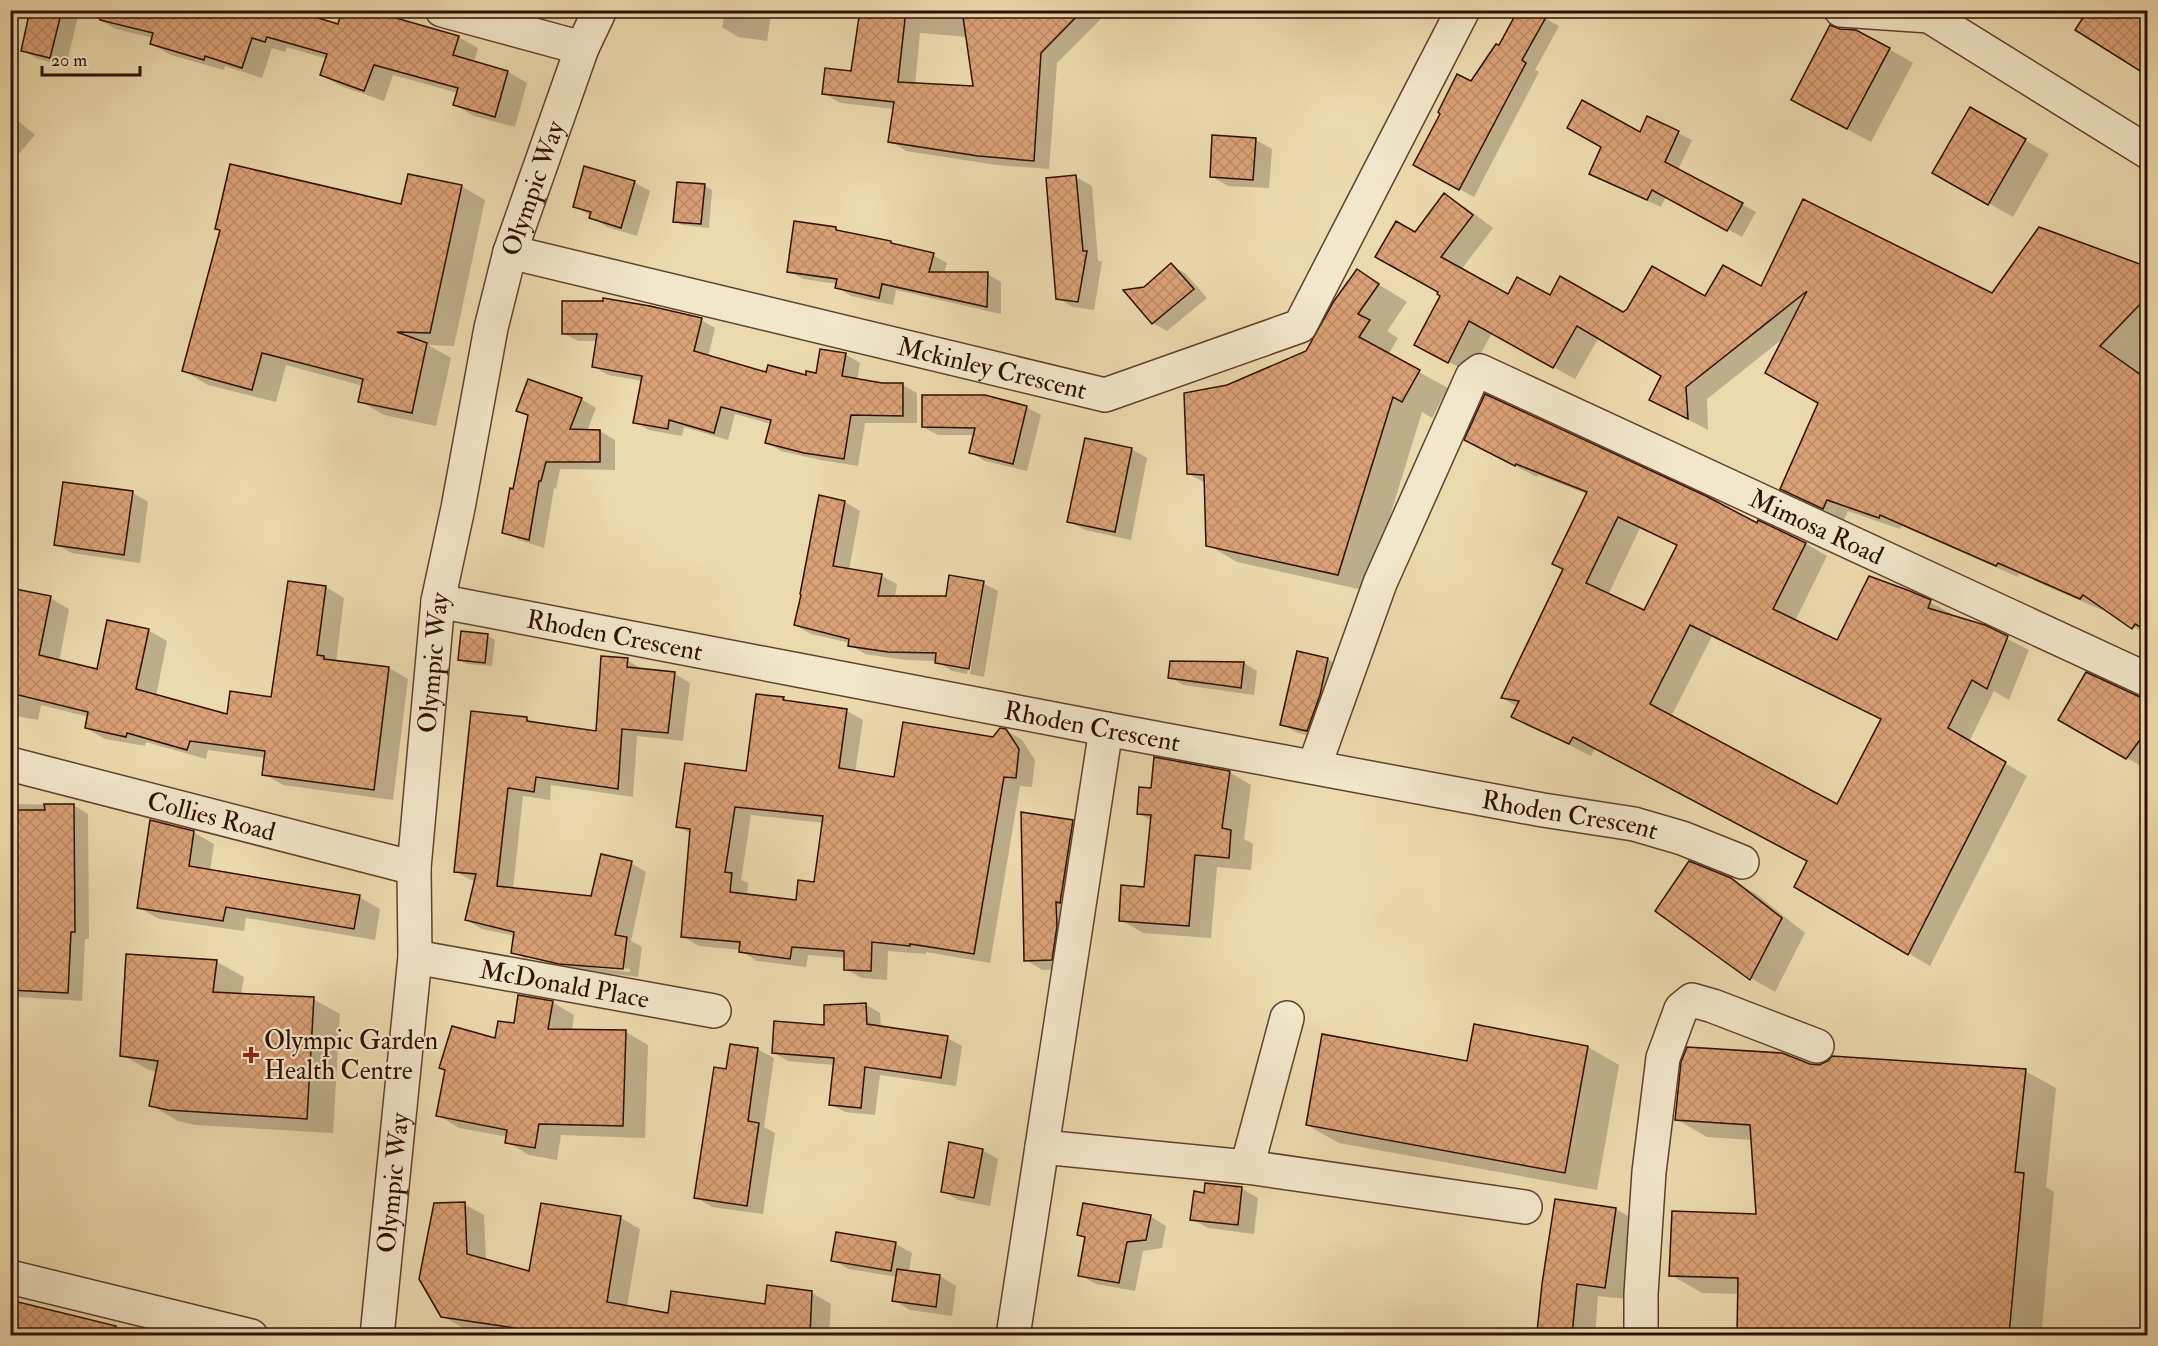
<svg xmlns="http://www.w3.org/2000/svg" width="2158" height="1346" viewBox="0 0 2158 1346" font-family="'IM FELL Double Pica',serif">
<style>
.shadow{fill:#0003;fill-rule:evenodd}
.building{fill:url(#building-cross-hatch);stroke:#2f0f01;stroke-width:1.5;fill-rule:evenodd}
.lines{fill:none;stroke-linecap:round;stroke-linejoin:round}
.minor-casing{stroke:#5e422c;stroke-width:36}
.minor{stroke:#f2e7ca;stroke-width:33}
.poi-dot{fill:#8f2418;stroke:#f2e7ca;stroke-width:2}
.labels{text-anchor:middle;stroke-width:4.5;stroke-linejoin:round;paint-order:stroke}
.street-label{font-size:26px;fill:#2f0f01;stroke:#f2e7ca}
.poi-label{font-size:26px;fill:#2f0f01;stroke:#f2e7ca;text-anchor:start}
</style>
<defs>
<pattern id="building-cross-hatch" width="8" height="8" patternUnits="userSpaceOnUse" patternTransform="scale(1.5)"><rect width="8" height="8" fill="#daa176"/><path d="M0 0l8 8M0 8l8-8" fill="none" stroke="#bb8964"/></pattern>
</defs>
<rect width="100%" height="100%" fill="#ebdaad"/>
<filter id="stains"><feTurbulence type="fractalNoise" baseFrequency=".00333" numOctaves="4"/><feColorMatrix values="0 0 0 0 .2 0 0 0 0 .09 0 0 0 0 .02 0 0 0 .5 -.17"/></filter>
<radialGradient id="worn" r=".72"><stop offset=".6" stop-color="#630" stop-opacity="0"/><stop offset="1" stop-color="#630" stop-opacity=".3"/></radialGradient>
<g class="shadow">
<polygon points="32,10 67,10 78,17 66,66 38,59 22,50"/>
<polygon points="98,10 298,10 297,14 339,26 344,10 374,10 387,17 458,37 478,48 474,62 508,72 527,83 515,127 474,116 455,105 458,93 393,75 384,101 341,86 321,75 327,59 287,47 285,52 272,48 262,78 225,66 224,70 171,55 151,44 153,38 116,29 96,18"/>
<polygon points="694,10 772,10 767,41 738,37 722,27 724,18"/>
<path d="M851,10H1096L1103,17L1057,63L1049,169L996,165L906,151L890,141L894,109L840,103L824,93L853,72L860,16ZM920,33L967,37L974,88L915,85Z"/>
<polygon points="2065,10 2148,10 2083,21"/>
<polygon points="1545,18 1559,26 1535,70 1539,72 1474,197 1429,172 1442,113 1472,83 1499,47"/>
<polygon points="1889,49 1913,63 1871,142 1793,100"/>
<polygon points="1970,109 2049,154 2013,217 1934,172"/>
<polygon points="10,114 35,135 11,163 10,162"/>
<polygon points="1648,118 1692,140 1678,170 1756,212 1742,237 1666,196 1661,207 1605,181 1640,134"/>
<polygon points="1256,140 1272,149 1269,188 1228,186 1211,176"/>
<polygon points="1076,177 1092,186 1098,260 1102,262 1094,310 1073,307 1057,298"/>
<polygon points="634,182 650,191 637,236 607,227 575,206"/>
<polygon points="461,186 485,200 454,346 428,345 451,358 436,426 384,415 360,401 363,386 286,365 276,402 208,385 184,371 221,231 402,206"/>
<polygon points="705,186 712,190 709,228 682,225 675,221"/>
<polygon points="1444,195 1465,207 1493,228 1461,270 1508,296 1550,297 1623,314 1762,288 1993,295 2148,269 2148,636 2103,608 2102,610 2019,574 2018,577 1902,526 1900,529 1848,511 1844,520 1782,489 1820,403 1785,337 1707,399 1708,430 1651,400 1663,375 1599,337 1575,379 1492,333 1470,373 1437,356 1442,296 1415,234"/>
<polygon points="836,229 843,232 891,243 897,246 933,255 947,263 944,273 987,274 1001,282 1001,314 896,290 893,305 851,296 837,287 838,284 803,279 789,271"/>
<polygon points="1171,265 1185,273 1207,298 1167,331 1153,323 1126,291 1145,288"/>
<polygon points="1357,271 1407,302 1387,331 1398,338 1388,355 1448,388 1432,418 1422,412 1367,591 1237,562 1208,545 1205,483 1189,474 1227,387 1307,352"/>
<polygon points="701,320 715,328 708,357 767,374 807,377 817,374 845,354 860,363 857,380 882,384 903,385 917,393 917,423 865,423 858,466 820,460 781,451 766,442 771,424 735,414 728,440 684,427 682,436 649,430 635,422 643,381 608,375 593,366 598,341 578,341 563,333"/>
<polygon points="581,399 596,408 587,431 600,431 615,440 615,470 560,469 556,489 554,488 544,548 519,540 504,532 529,416 518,410"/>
<polygon points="1026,407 1041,415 1027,471 985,461 971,453 975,435 938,435 923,427"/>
<polygon points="1131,449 1147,458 1131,540 1085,530 1069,521"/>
<path d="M1488,452L1757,525L1806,544L1827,556L1795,621L1838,642L1910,592L1952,614L1951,616L1984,627L2029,650L2009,700L1994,691L1969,742L2027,776L1930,966L1796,886L1809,861L1595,748L1591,756L1513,717L1518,707L1502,698L1565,569L1587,494L1538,475L1537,477ZM1640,528L1678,546L1645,612L1608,595ZM1712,636L1883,720L1838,806L1671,717Z"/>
<polygon points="132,492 148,502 140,563 72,553 56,544"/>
<polygon points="820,497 845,502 860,511 849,570 882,576 897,584 895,597 947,598 983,583 998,591 984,677 970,674 984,586 981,586 967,674 952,671 936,661 905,660 865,654 850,645 850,643 811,634 795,625"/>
<polygon points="326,587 344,598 336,662 389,668 408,679 393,800 283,785 264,774 266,758 208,750 206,759 146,742 145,746 105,739 86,728 89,717 41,705 38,720 10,715 10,590 50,598 69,609 59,662 98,671 148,630 167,641 156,696 228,716 273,699"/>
<polygon points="488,636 495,640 492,666 467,664 459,659"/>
<polygon points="1328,659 1344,669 1323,739 1298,733 1282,724"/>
<path d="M627,660L643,670L675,674L690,683L683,741L637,736L633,797L551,785L550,800L523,796L513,889L592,898L631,863L646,872L631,941L642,947L638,977L540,966L513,952L515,936L482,929L467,920L476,881L471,880L455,871L527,719L535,724L597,733ZM525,956L630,969V972L529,960Z"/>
<polygon points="1171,663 1244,663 1257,671 1254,695 1183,685 1170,677"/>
<path d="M783,699L791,703L847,711L863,720L855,772L895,779L994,739L1006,730L1022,740L1035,760L1032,787L1020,786L990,963L926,952V954L888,951L887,980L862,978L845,969V958L808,955L806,967L757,961L741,951V950L699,946L682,936L691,834L678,826L747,773ZM751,815L824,823L816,884L797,902L747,896L748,883L741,880Z"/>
<polygon points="2148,701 2148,770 2060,720"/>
<polygon points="1229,772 1251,785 1244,839 1253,844 1251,870 1217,867 1211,938 1143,933 1121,920 1145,888 1152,821 1138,813 1152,789"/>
<polygon points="10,804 73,805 88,814 89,939 85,939 82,1001 19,997 10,992"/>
<polygon points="1073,822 1089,831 1068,969 1042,970 1026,960"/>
<polygon points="193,832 214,844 210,871 359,897 380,909 375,940 246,918 244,931 159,919 138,907"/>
<polygon points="1730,879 1756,894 1805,933 1775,992 1751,978 1657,911"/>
<polygon points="128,956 217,962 244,977 241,995 313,999 340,1014 333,1133 196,1125 178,1121 151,1105 157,1072 149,1070 122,1055"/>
<polygon points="552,1002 574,1015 572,1031 626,1032 648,1045 645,1138 561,1135 557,1160 529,1155 507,1142 508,1137 459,1128 438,1115 496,1039 515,1025"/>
<polygon points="865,1004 880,1013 881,1028 947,1038 962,1046 956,1086 880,1075 875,1115 845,1112 830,1104 834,1065 788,1061 773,1052"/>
<polygon points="1588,1047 1619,1065 1597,1190 1339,1143 1307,1125 1468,1063"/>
<polygon points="757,1049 774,1058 764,1127 775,1133 763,1214 712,1207 696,1197 727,1071"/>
<polygon points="1810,1065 2025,1071 2056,1088 2046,1187 2054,1192 2042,1328 2054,1336 1739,1336 1740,1294 1702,1293 1671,1275 1757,1215 1753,1140 1707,1137 1676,1119"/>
<polygon points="982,1150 998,1159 990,1206 958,1200 942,1191"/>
<polygon points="1242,1189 1258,1198 1254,1234 1208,1228 1192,1219 1205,1194"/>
<polygon points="464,1204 484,1215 486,1261 531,1273 542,1205 621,1218 640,1229 627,1307 670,1315 766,1306 812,1293 831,1304 829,1336 514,1336 463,1328 443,1316"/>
<polygon points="1616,1209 1638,1222 1627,1299 1598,1296 1595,1336 1547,1336 1539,1331"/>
<polygon points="1150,1216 1166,1226 1162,1248 1143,1251 1135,1291 1096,1284 1080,1275 1086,1239 1079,1235"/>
<polygon points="837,1233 896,1244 912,1253 909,1272 940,1276 956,1286 952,1316 910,1310 894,1300 897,1277 849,1269 833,1260"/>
<polygon points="15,1303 128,1329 139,1336 10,1336 10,1316"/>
</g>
<g class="building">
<polygon points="30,10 62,10 50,58 21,51"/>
<polygon points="102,10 292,10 338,24 342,10 368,10 459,36 453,55 508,71 495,117 453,105 458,88 374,65 364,91 320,75 327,54 267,37 265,42 252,38 242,68 205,56 204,60 150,44 153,33 100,20"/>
<polygon points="860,10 906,10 898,82 973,86 962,10 1083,10 1041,53 1034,161 978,156 888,142 894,102 822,94 825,68 851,71"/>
<polygon points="1518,10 1550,10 1522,60 1526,63 1459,190 1413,165 1440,114 1438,112 1457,74 1471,81 1496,44 1499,45"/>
<polygon points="2088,10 2148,10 2148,76 2075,30"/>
<polygon points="1830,25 1840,29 1856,30 1890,48 1847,129 1791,100"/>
<polygon points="1582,100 1640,132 1647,116 1679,131 1665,162 1743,203 1727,231 1652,190 1647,200 1589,174 1601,147 1567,128"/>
<polygon points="1970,107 2026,139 1988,205 1932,173"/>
<polygon points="1212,135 1256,138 1253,180 1210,177"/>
<polygon points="230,164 401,204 408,174 462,185 430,333 397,332 427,343 412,413 358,402 363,379 262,353 252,390 182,371 220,230 215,229"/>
<polygon points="584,166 635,181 621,228 589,218 591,212 573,207"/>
<polygon points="1076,175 1083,251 1087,251 1078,302 1056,299 1046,178"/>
<polygon points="677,182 705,184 701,224 673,222"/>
<polygon points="1444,193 1473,215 1441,257 1508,294 1517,277 1550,295 1560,276 1623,312 1627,309 1652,266 1705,296 1723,265 1761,286 1803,199 1992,293 2039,227 2148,267 2148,296 2100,346 2148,380 2148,631 2135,624 2132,629 2083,595 2080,599 1998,563 1996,566 1880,515 1879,518 1827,500 1823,509 1780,489 1818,403 1765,373 1807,291 1686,387 1688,419 1649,400 1661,376 1577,326 1553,368 1469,321 1448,363 1414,345 1440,296 1437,294 1438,292 1375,257 1396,221 1415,232"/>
<polygon points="794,221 836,227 836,230 891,241 891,243 934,253 929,272 988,272 987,307 882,284 879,298 835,288 837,279 787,272"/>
<polygon points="1171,263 1194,289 1152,324 1123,290 1144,287"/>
<polygon points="1357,269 1379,284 1358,314 1370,320 1359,337 1420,370 1402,402 1393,397 1338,575 1206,546 1204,475 1187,474 1184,393 1227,385 1306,351 1334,301"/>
<polygon points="603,298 650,306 702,318 694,351 766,372 768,365 806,375 806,371 816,373 820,349 846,353 842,376 882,383 903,383 903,416 851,415 844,459 804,453 765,443 771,420 721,407 714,433 669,420 668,429 633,423 642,376 592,367 597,334 562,334 562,301 603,301"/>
<polygon points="528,379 582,398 570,429 600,430 600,462 546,462 541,481 539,481 529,540 502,533 510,488 513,489 528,415 516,411"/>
<path d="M1485,394L1706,496L1757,523L1758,520L1806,543L1773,609L1837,640L1869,576L1910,591L1931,600L1928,608L1985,625L2008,636L1987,689L1972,680L1948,728L2006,762L1908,955L1794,887L1807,861L1573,737L1569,744L1511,717L1519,701L1501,698L1563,569L1552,564L1587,492L1516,464L1515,466L1464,440ZM1618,517L1677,545L1644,610L1586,583ZM1690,625L1881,719L1837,804L1650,704Z"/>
<polygon points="922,395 985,395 1027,406 1013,464 969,453 975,428 922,427"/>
<polygon points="1085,438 1132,448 1115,532 1067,522"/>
<polygon points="63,482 133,491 124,555 54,545"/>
<polygon points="819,495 845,501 833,566 882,574 878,596 946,596 949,575 984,581 969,669 935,663 936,653 888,652 848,646 849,639 794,625 801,595 800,594"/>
<polygon points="288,581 326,586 317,655 324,656 324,659 389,667 374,790 262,775 265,751 190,741 187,750 127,733 126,737 85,728 88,712 10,693 10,588 51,596 39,655 97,669 107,620 149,629 136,689 227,714 230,691 271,697"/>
<polygon points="461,631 488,634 485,663 458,660"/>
<polygon points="1297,651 1328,658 1320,695 1307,731 1280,725"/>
<polygon points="601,656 628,658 627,667 675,672 668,733 622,729 618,789 536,777 534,792 508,788 497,886 591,896 601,854 632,861 615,935 627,937 623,969 559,964 511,953 514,932 465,920 476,874 454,872 471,711 527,717 527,721 596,731"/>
<polygon points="1170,661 1244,662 1241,688 1168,678"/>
<polygon points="2086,672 2140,697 2148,698 2148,729 2126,759 2058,720"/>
<path d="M756,694L784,697L783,700L847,709L839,768L894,777L903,722L993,737L1000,728L1006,729L1019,749L1016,778L1004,777L974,954L910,944V946L872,942L871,971L844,970V951L792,947L790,959L739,952L740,942L681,937L690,829L676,827L685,763L746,771ZM735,807L823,816L814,882L798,880L796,900L730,892L732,873L725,872Z"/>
<polygon points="1154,757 1230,771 1222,828 1231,830 1229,858 1195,855 1189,926 1119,921 1121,885 1144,887 1151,815 1137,814 1139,787 1151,788"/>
<polygon points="44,804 74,804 75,932 71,932 68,993 10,990 10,810 45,810"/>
<polygon points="1021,812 1073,820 1060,903 1056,902 1057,926 1052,960 1024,961"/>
<polygon points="150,820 194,831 189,866 360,895 354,929 226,907 223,921 137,908"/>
<polygon points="1689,861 1731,878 1782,918 1750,980 1655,911"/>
<polygon points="126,954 217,960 213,992 314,997 307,1119 168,1110 149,1106 158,1061 120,1056"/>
<polygon points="518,995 553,1001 548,1029 626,1030 623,1126 539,1124 535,1148 505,1143 507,1130 436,1116 445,1070 439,1068 452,1026 495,1038 498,1021 514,1023"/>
<polygon points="866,1003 867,1024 948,1036 941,1078 865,1067 861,1108 829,1105 834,1058 772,1053 774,1021 824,1025 824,1005"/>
<polygon points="1474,1024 1588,1046 1565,1173 1306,1125 1322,1034 1467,1061"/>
<polygon points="730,1044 758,1048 748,1121 759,1123 747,1206 694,1198 714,1067 726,1069"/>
<polygon points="1687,1047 1782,1053 1810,1064 1819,1065 1828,1061 1832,1056 2026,1069 2015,1172 2024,1173 2009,1335 1737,1335 1738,1278 1669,1276 1672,1211 1756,1214 1750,1125 1675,1120 1681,1062"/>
<polygon points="949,1142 983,1149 974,1198 941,1192"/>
<polygon points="1205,1183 1242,1187 1238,1225 1190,1220 1194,1191 1204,1193"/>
<polygon points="1555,1199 1616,1208 1605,1288 1577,1284 1572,1335 1537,1332 1542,1284"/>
<polygon points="465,1202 467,1254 529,1271 541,1203 621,1216 607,1302 668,1313 671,1291 765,1304 767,1285 812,1291 810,1335 542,1335 515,1328 441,1317 419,1279 434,1203"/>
<polygon points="1083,1203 1151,1215 1146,1240 1127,1242 1119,1283 1078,1276 1085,1237 1077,1235"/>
<polygon points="836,1232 896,1242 891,1271 831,1261"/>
<polygon points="897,1269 940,1275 936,1307 892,1301"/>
<polygon points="14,1301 116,1326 114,1335 10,1335 10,1314"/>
</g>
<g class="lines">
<defs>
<g id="minor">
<polyline points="442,10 582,48"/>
<polyline points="1841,10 1929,16 2148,152"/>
<path id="s1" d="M510,252L1105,395L1300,326L1463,10"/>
<path id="s2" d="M438,601L1106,729L1543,810L1634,824L1682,838L1742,862"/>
<path id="s3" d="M10,764L414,868"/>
<path id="s4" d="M1314,767L1380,583L1472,377L1480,371L2148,680"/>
<path id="s5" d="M415,957L714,1011"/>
<polyline points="1042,1147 1247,1167 1525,1207"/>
<polyline points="1247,1167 1287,1018"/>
<polyline points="10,1277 251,1336"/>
<path id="s6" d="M377,1336L415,957L414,868L438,601L458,508L491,328L510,252L582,48L600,10"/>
<polyline points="1013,1336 1106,729"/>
<polyline points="1641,1336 1641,1294 1649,1172 1663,1058 1681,1009 1692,1000 1713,1006 1817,1046"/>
</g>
</defs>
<use href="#minor" class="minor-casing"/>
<use href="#minor" class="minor"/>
</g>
<path class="poi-dot" d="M248 1046h6v6h6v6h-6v6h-6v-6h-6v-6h6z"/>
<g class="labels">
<g class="street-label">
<text dy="9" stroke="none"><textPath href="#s6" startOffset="1162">Olympic Way</textPath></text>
<text dy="9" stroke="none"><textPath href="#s1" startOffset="496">Mckinley Crescent</textPath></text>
<text dy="9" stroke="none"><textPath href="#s4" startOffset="802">Mimosa Road</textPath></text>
<text dy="9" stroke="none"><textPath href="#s2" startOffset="180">Rhoden Crescent</textPath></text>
<text dy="9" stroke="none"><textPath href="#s6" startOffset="676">Olympic Way</textPath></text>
<text dy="9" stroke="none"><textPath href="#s2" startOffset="666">Rhoden Crescent</textPath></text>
<text dy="9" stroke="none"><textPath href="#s2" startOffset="1152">Rhoden Crescent</textPath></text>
<text dy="9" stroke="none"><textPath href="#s3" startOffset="208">Collies Road</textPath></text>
<text dy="9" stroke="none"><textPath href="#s5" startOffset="152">McDonald Place</textPath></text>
<text dy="9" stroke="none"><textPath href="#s6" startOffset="154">Olympic Way</textPath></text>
</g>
<g class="poi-label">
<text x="264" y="1049">Olympic Garden<tspan x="264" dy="30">Health Centre</tspan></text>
</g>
</g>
<rect width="2158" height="1346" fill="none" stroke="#ebdaad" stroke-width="36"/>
<rect x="12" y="12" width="2134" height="1322" fill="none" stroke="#2f0f01" stroke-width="3"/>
<rect x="18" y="18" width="2122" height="1310" fill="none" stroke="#2f0f01" stroke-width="1.5"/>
<path d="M42 66v9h98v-9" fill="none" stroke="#2f0f01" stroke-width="3"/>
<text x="51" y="66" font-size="18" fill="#2f0f01" stroke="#f2e7ca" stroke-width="4.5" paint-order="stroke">20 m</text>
<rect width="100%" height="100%" filter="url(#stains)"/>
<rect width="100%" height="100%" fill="url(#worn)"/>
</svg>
